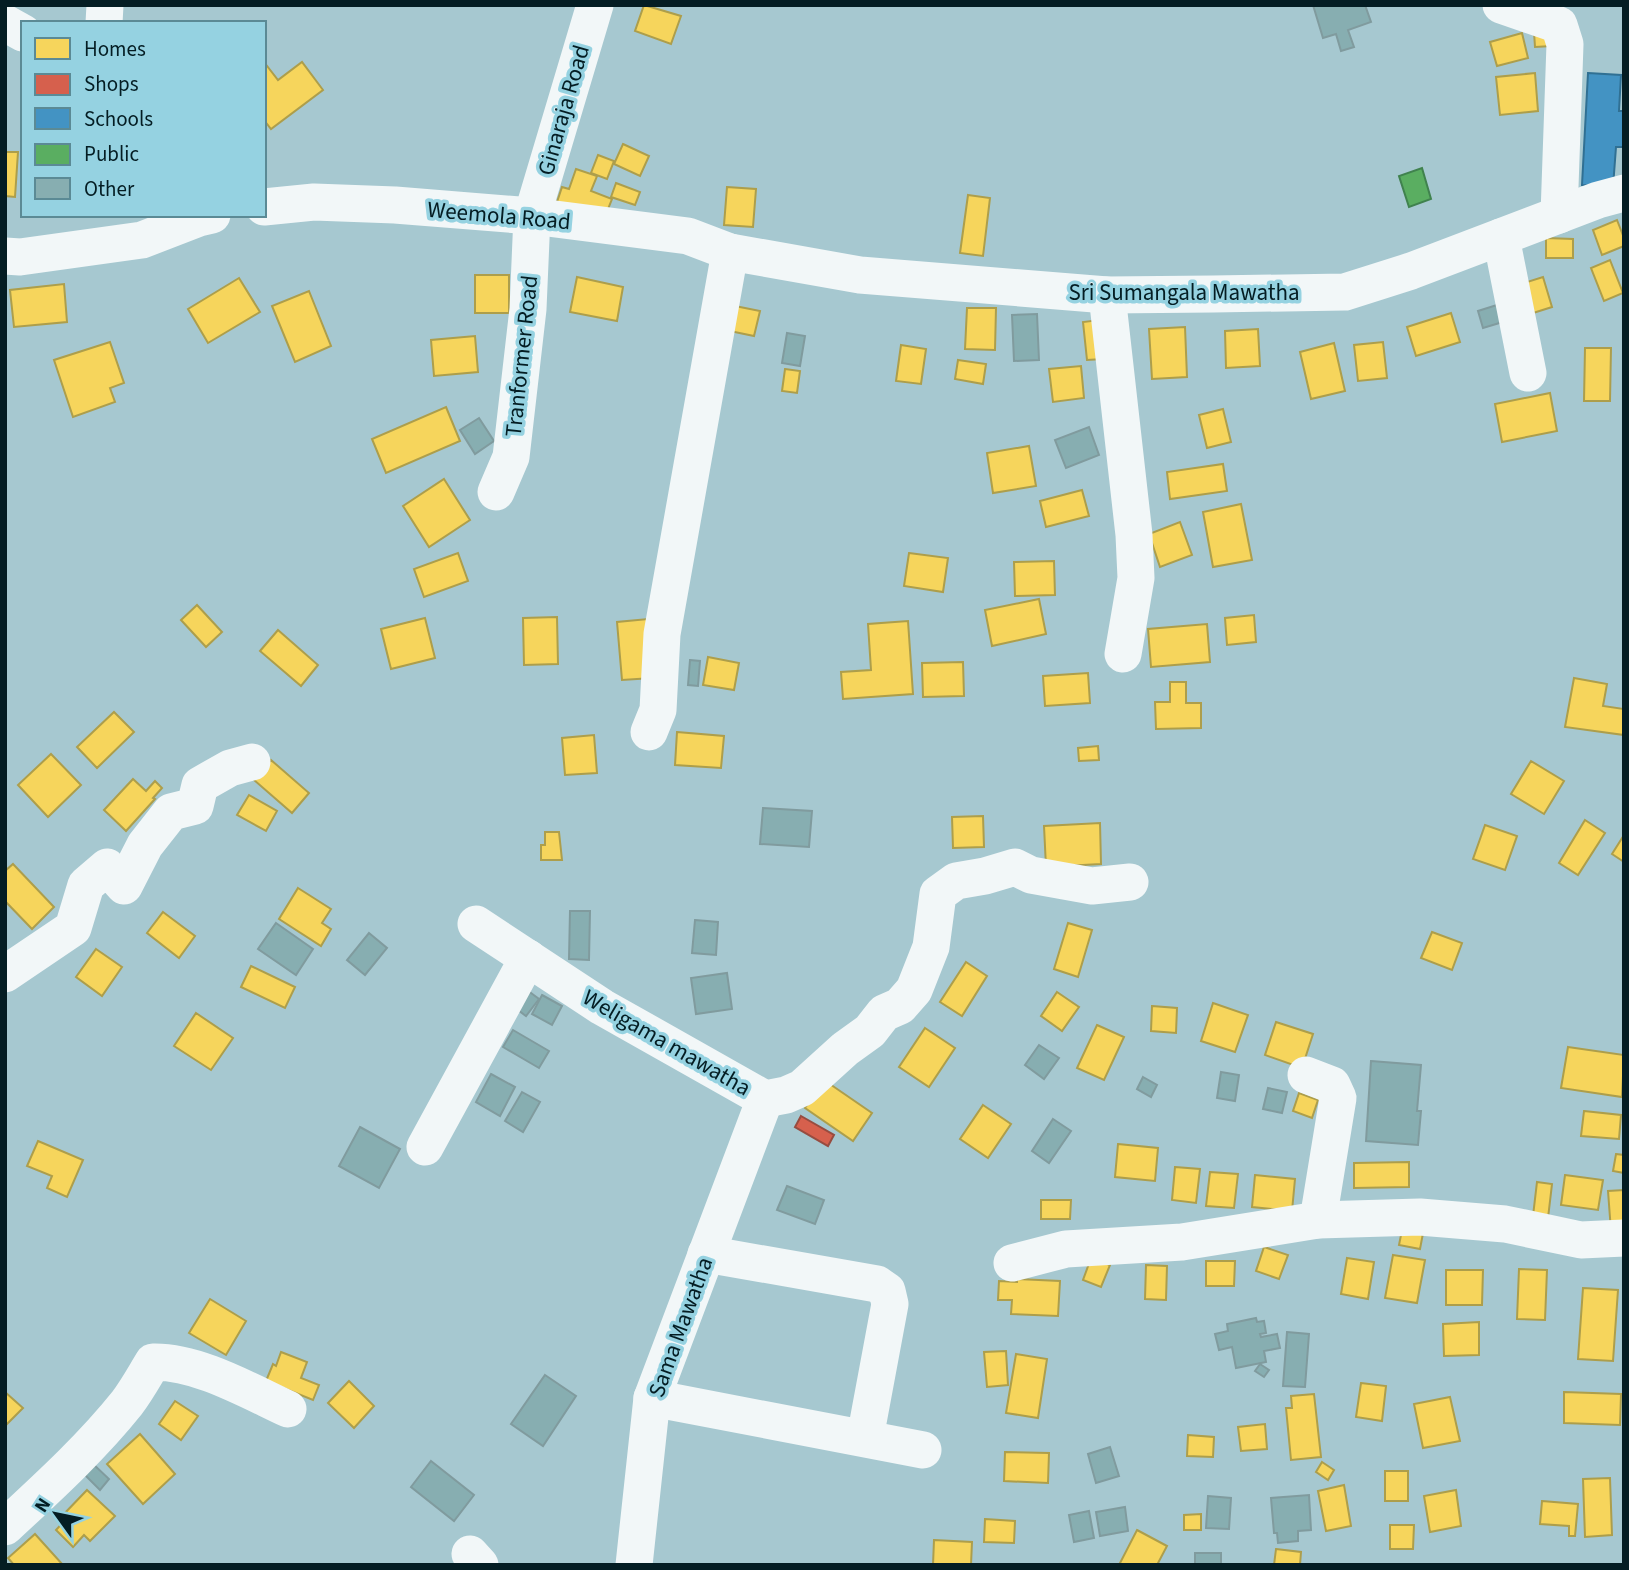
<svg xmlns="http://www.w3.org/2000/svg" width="1629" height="1570" viewBox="0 0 1629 1570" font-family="'Source Sans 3',sans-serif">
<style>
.homes{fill:#f6d55c;stroke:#ad9e4b;stroke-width:2}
.shops{fill:#d6604d;stroke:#974c40;stroke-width:2}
.schools{fill:#4393c3;stroke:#307093;stroke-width:2}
.public{fill:#5aae61;stroke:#40824e;stroke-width:2}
.building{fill:#87aeb1;stroke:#809b9e;stroke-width:2}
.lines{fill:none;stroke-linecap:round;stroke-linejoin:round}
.minor{stroke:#f2f7f8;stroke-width:37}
.labels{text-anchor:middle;stroke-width:7;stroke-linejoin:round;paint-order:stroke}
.street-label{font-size:23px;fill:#041d23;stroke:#95d2e1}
</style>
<rect width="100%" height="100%" fill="#a6c8d0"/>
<g class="homes">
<polygon points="644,5 681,16 671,44 635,31"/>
<polygon points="1551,30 1552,46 1535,47 1534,32"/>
<polygon points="1522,33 1528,58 1497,66 1490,42"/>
<polygon points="264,62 278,80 302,62 323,90 271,129 264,120"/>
<polygon points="1535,73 1538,111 1500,115 1496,77"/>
<polygon points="623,144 649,156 640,176 614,164"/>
<polygon points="5,152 18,152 15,197 5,196"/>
<polygon points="598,155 614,161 607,179 591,173"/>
<polygon points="576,169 597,176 591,191 612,199 602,224 555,208 562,187 569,189"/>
<polygon points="616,183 640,192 635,205 611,197"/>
<polygon points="727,187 756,189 753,227 724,225"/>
<polygon points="968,195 990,198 983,256 960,253"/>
<polygon points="1617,220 1624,238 1624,246 1602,255 1593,230"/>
<polygon points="1546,238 1573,239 1573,258 1546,258"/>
<polygon points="1610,260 1623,293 1604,301 1591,268"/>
<rect x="475" y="275" width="34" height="38"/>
<polygon points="577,277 623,287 617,321 570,312"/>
<polygon points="1543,277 1552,307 1530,314 1521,284"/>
<polygon points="239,278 260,312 208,343 188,309"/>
<polygon points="64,284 67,322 14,327 10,290"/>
<polygon points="309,291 331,346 295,362 272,306"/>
<polygon points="730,305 760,311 754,336 725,330"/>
<polygon points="967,308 996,308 995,350 965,349"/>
<polygon points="1451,313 1460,342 1416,356 1407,327"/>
<polygon points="1099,320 1103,359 1087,360 1083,322"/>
<polygon points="1185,327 1187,377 1152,379 1149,329"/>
<polygon points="1258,329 1260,366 1226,368 1225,331"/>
<polygon points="475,336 478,372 434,376 431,340"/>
<polygon points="110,342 124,383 110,388 115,402 73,417 54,360"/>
<polygon points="1383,342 1387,378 1358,381 1354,345"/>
<polygon points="1334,343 1345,391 1311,399 1300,352"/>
<polygon points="901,345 926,349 921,384 896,381"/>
<polygon points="1585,348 1611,348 1610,401 1584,401"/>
<polygon points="958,360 986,364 983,384 955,379"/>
<polygon points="1081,366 1084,398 1053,402 1049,369"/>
<polygon points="785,369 800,371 797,393 782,391"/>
<polygon points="1550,393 1557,431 1502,442 1495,404"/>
<polygon points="446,407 460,441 386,473 372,439"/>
<polygon points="1223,409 1231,442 1207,448 1199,415"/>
<polygon points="1029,446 1036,486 993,493 987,453"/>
<polygon points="1223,464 1227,491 1170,499 1167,472"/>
<polygon points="444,479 470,520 429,547 403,506"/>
<polygon points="1082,490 1089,516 1046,527 1040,501"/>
<polygon points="1241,504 1252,560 1213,567 1203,512"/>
<polygon points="1180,522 1192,555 1160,567 1149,534"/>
<polygon points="458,553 468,581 424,597 414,569"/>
<polygon points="909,553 948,558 943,592 904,586"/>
<polygon points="1054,561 1055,595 1015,596 1014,562"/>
<polygon points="1039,599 1046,634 992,646 985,610"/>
<polygon points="197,605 222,632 206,647 181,620"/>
<polygon points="1254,615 1256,642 1227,645 1225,618"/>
<polygon points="557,617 558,664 524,665 523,618"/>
<polygon points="425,618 435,658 391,669 381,629"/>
<polygon points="648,619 652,678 622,680 617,622"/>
<polygon points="908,621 913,694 843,699 841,672 871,670 868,624"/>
<polygon points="1207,624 1210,662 1151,667 1148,629"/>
<polygon points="278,630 318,665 301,686 260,651"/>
<polygon points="708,657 739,663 734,690 703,685"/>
<polygon points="963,662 964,696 923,697 922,663"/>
<polygon points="1088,673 1090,703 1045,706 1043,676"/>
<polygon points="1574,678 1607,684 1603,706 1624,709 1624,735 1565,727"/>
<polygon points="1170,682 1186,682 1186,703 1201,703 1201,728 1156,729 1155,702 1170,702"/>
<polygon points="114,712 134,732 97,768 77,747"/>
<polygon points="677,732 724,736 721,768 675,765"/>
<polygon points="594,735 597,773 565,775 562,738"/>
<polygon points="1098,746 1099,760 1079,761 1078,748"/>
<polygon points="51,754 81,785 48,817 18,785"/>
<polygon points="271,760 309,793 292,813 254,780"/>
<polygon points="1531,761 1564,781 1544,814 1511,794"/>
<polygon points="133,779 146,791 155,781 162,788 153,798 155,799 126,831 104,810"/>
<polygon points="249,795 277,811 266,831 237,815"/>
<polygon points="983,816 984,847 953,848 952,817"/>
<polygon points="1585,820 1605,833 1578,875 1559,863"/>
<polygon points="1100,823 1101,864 1046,867 1044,826"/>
<polygon points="1485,825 1517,836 1505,870 1473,859"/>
<polygon points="545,832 559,832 562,860 541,860 541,845 545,845"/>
<polygon points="1624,835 1624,862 1612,854"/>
<polygon points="13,864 54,907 32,929 5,901 5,871"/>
<polygon points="298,888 331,909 322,923 331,929 321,946 279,919"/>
<polygon points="163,912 195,936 179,958 147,933"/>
<polygon points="1068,923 1092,930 1078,977 1054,969"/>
<polygon points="1432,932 1462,943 1452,970 1421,958"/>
<polygon points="96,949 122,967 102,996 76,977"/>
<polygon points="966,962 987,976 962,1016 940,1002"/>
<polygon points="251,966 295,987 285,1008 241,987"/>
<polygon points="1057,992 1079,1007 1062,1031 1041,1016"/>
<polygon points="1213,1003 1248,1015 1235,1052 1201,1041"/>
<polygon points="1152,1006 1177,1008 1176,1033 1151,1031"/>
<polygon points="196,1013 233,1038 211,1070 174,1046"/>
<polygon points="1276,1022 1313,1034 1302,1068 1265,1055"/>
<polygon points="1097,1025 1124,1037 1104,1080 1077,1068"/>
<polygon points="925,1028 955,1048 929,1087 899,1067"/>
<polygon points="1568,1047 1624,1055 1622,1097 1561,1088"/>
<polygon points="824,1080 872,1113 853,1141 805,1108"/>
<polygon points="1299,1093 1318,1100 1312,1118 1293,1111"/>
<polygon points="983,1105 1011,1124 988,1158 960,1139"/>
<polygon points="1584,1111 1621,1115 1619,1139 1581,1136"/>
<polygon points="38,1141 83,1160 67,1197 47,1188 52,1176 27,1166"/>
<polygon points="1118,1144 1158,1148 1155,1181 1115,1177"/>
<polygon points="1616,1154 1624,1155 1624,1173 1613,1171"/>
<polygon points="1409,1162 1409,1187 1354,1188 1354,1163"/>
<polygon points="1175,1167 1200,1169 1196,1203 1172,1200"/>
<polygon points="1210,1172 1238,1174 1234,1208 1206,1206"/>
<polygon points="1255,1175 1295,1179 1292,1211 1252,1207"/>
<polygon points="1565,1175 1603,1180 1598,1210 1561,1205"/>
<polygon points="1537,1182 1552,1184 1548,1218 1533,1216"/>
<polygon points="1624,1190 1624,1230 1611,1231 1608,1191"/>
<polygon points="1041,1200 1071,1200 1070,1219 1041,1219"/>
<polygon points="1403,1225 1424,1228 1420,1249 1399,1245"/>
<polygon points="1264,1247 1288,1255 1279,1279 1256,1271"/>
<polygon points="1393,1255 1425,1260 1417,1303 1385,1298"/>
<polygon points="1091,1258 1110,1265 1101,1287 1083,1280"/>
<polygon points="1347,1258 1374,1262 1368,1299 1341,1294"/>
<polygon points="1206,1261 1235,1261 1234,1286 1206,1286"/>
<polygon points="1146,1265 1167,1266 1166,1300 1145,1299"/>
<polygon points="1519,1269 1547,1270 1545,1320 1517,1319"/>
<polygon points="1446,1270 1483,1270 1482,1305 1446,1305"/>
<polygon points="1017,1279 1060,1281 1058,1316 1011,1314 1012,1300 998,1300 999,1281 1017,1282"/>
<polygon points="1583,1288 1618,1290 1613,1361 1578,1359"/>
<polygon points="210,1299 246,1321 226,1355 189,1333"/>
<polygon points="1479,1322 1479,1355 1444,1356 1443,1324"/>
<polygon points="1006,1351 1008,1385 987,1387 984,1352"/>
<polygon points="281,1352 307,1362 301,1378 319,1385 313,1400 266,1381 273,1364 276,1366"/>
<polygon points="1016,1354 1047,1359 1038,1418 1006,1413"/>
<polygon points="349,1381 374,1406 354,1428 328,1403"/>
<polygon points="1361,1383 1386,1386 1382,1421 1356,1417"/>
<polygon points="5,1392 23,1408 5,1426"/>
<polygon points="1564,1392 1621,1394 1620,1425 1564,1423"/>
<polygon points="1314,1394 1321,1457 1291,1460 1286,1408 1292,1408 1291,1396"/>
<polygon points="1450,1397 1460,1441 1423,1448 1414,1404"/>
<polygon points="175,1401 198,1416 181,1440 159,1424"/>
<polygon points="1265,1424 1267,1449 1241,1451 1238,1427"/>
<polygon points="140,1434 175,1474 143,1504 107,1464"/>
<polygon points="1188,1435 1214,1437 1213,1457 1187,1456"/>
<polygon points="1005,1452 1049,1453 1048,1483 1004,1481"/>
<polygon points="1322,1462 1334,1470 1328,1480 1316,1472"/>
<rect x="1385" y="1471" width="23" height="30"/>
<polygon points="1610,1478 1612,1535 1585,1537 1583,1479"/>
<polygon points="1344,1485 1351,1526 1326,1531 1318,1491"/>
<polygon points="87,1490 115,1516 90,1541 84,1535 73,1547 56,1530 67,1518 63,1515"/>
<polygon points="1456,1490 1461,1526 1430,1532 1424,1496"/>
<polygon points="1542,1501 1578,1504 1575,1536 1569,1536 1569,1526 1540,1524"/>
<polygon points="1201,1514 1201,1530 1184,1530 1184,1515"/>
<polygon points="985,1519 1015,1521 1014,1543 984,1542"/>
<polygon points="1390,1525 1414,1525 1413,1549 1390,1549"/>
<polygon points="1137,1530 1167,1546 1157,1565 1119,1565"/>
<polygon points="35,1534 63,1565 14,1565 8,1558"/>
<polygon points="934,1540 972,1542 971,1565 933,1565"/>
<polygon points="1276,1549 1301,1552 1300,1565 1274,1565"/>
</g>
<polygon class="shops" points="801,1116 834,1135 828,1146 795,1127"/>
<polygon class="schools" points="1588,73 1621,75 1619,111 1624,111 1624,147 1616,147 1613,187 1582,185"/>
<polygon class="public" points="1422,168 1431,199 1409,207 1399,176"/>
<g class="building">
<polygon points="1313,5 1365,5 1371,22 1348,30 1354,47 1341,51 1336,34 1323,38"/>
<polygon points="1500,304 1506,321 1483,328 1478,311"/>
<polygon points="1037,314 1039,360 1014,361 1012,315"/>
<polygon points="787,333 805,336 800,366 782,363"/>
<polygon points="479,418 494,441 475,454 460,430"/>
<polygon points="1089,427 1099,455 1066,468 1055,440"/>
<polygon points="690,660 700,661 698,686 688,685"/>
<polygon points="763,808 812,811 809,847 760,844"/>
<polygon points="570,911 590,911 589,960 569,959"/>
<polygon points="695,920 718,922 716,955 692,953"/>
<polygon points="276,923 313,949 296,975 258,949"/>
<polygon points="369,933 387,948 365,975 347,960"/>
<polygon points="727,973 732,1009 696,1014 691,978"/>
<polygon points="527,990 539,999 526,1016 514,1007"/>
<polygon points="542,995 562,1006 552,1025 532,1014"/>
<polygon points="513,1030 549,1051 539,1068 503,1047"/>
<polygon points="1039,1045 1059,1058 1044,1079 1025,1065"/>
<polygon points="1371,1061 1421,1065 1417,1111 1421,1111 1418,1145 1366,1141"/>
<polygon points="1221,1072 1239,1075 1235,1101 1217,1098"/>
<polygon points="491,1074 515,1087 500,1116 476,1102"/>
<polygon points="1143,1077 1157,1085 1151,1097 1137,1089"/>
<polygon points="1268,1088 1287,1092 1282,1113 1263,1109"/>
<polygon points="522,1092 540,1102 523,1132 505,1121"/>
<polygon points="1053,1119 1071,1131 1049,1163 1032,1151"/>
<polygon points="360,1127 400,1149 379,1188 339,1166"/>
<polygon points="787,1186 824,1200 815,1224 777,1210"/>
<polygon points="1256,1318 1257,1322 1264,1321 1266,1333 1260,1334 1261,1337 1277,1334 1280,1348 1264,1351 1266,1362 1236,1368 1232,1347 1219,1350 1215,1334 1228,1331 1227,1324"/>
<polygon points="1287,1332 1309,1334 1305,1387 1283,1386"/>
<polygon points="1260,1364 1269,1370 1264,1377 1255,1371"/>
<polygon points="545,1375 576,1396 543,1446 511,1424"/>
<polygon points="1110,1447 1119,1476 1096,1483 1088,1454"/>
<polygon points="431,1461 474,1495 454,1521 411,1487"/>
<polygon points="92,1463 109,1479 100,1490 82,1472"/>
<polygon points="1309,1495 1311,1530 1298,1531 1298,1541 1278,1543 1277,1533 1274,1533 1271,1498"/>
<polygon points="1208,1496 1231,1498 1229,1529 1206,1528"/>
<polygon points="1125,1507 1128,1531 1100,1536 1096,1512"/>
<polygon points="1089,1511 1094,1538 1074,1542 1069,1515"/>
<rect x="1195" y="1553" width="26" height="12"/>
</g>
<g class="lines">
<g class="minor">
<polyline points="1501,5 1559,25 1565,44 1559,215"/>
<polyline points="5,23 23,33"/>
<polyline points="104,23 105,5"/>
<polyline points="264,207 314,202 395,205 532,216 688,236 730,252 860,275 1107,295 1213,294 1345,292 1411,271 1598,200 1624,193"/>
<polyline points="1501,237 1528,373"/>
<polyline points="5,256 20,257 142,240 199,218 212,215"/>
<polyline points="1107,295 1134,535 1136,578 1123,654"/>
<polyline points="496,492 511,457 528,309 532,216 595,5"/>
<polyline points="649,732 658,710 662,634 730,252"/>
<polyline points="476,924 602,1007 765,1099 786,1095 802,1088 845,1049 870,1031 884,1013 900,1006 914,990 931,947 938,894 956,881 985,876 1015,867 1031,875 1092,886 1130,882"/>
<polyline points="5,974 73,928 86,885 107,867 124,886 145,845 171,812 195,806 200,785 230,768 252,762"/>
<polyline points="1306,1075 1332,1085 1338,1098 1318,1220"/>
<polyline points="425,1147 528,958"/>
<polyline points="706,1254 877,1284 887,1291 890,1304 865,1438"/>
<polyline points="1012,1263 1066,1249 1182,1242 1318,1220 1420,1217 1505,1224 1581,1240 1624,1238"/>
<polyline points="652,1398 923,1450"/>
<path d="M5,1527C47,1488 91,1448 127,1403C137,1390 145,1375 153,1362C197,1361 249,1391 288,1409"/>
<polyline points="470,1554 480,1565"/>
<polyline points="634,1565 652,1398 765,1099"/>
</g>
</g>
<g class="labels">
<g class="street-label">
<text transform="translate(563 110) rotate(-74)" y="8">Ginaraja Road</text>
<text transform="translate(499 215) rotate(5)" y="8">Weemola Road</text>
<text x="1184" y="300">Sri Sumangala Mawatha</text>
<text transform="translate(521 356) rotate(-84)" y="8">Tranformer Road</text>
<text transform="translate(667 1042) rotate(30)" y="8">Weligama mawatha</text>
<text transform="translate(680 1327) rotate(-70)" y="8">Sama Mawatha</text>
</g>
</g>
<rect width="1629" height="1570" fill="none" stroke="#041d23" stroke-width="14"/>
<rect x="21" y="21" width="245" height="196" fill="#95d2e1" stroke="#5b8a95" stroke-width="2"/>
<rect x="35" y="38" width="35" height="21" fill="#f6d55c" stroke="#5b8a95" stroke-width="2"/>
<text x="84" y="56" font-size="21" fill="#041d23">Homes</text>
<rect x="35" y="74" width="35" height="21" fill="#d6604d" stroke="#5b8a95" stroke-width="2"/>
<text x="84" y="91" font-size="21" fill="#041d23">Shops</text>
<rect x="35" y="108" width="35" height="21" fill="#4393c3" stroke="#5b8a95" stroke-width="2"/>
<text x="84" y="126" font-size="21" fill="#041d23">Schools</text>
<rect x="35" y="144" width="35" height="21" fill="#5aae61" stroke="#5b8a95" stroke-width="2"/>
<text x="84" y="161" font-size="21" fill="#041d23">Public</text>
<rect x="35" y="178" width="35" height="21" fill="#87aeb1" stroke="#5b8a95" stroke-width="2"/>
<text x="84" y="196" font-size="21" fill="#041d23">Other</text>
<g transform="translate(56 1514) rotate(303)" stroke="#95d2e1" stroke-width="5" paint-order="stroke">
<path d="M0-5L12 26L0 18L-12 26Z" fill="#041d23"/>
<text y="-10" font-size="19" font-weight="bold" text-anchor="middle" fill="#041d23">N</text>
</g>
</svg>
